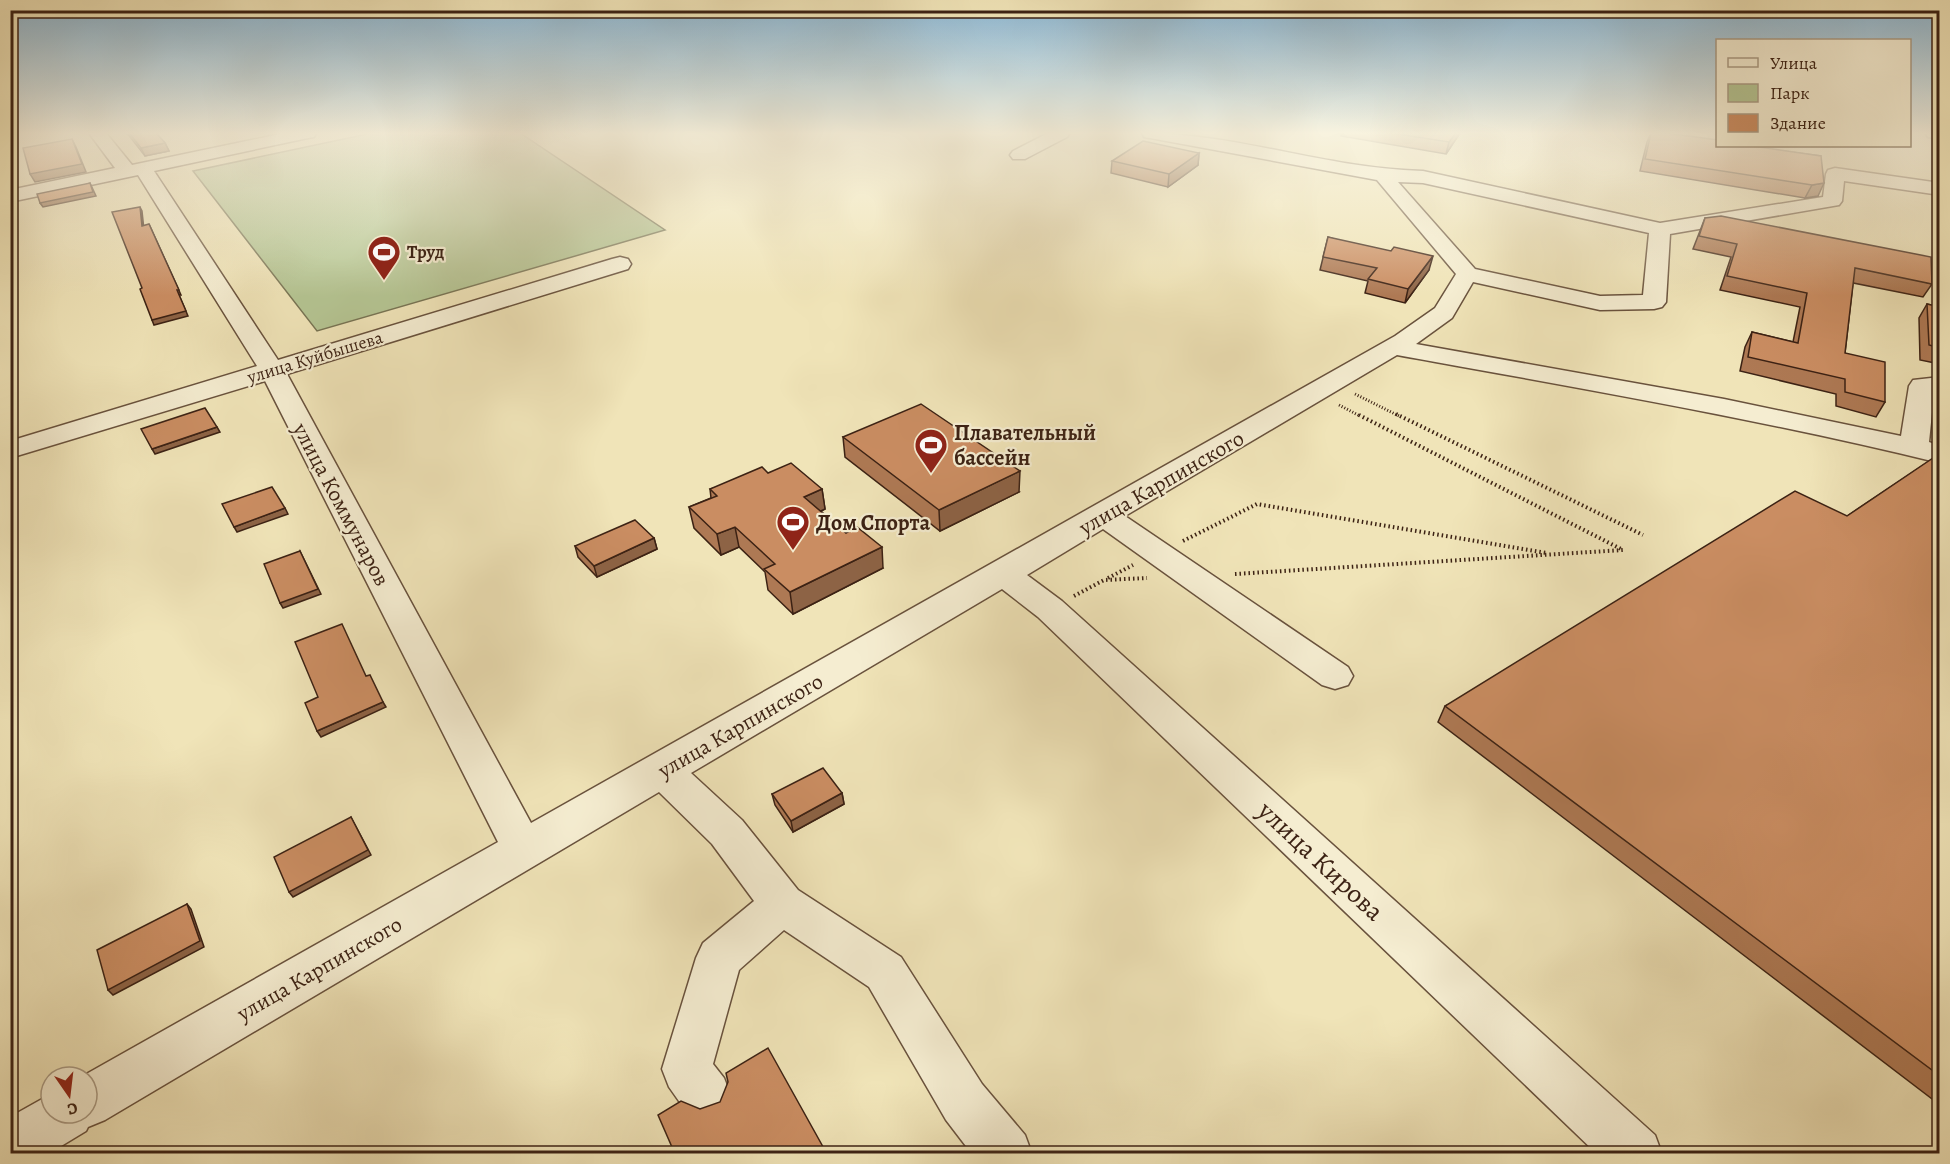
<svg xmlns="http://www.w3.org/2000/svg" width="1950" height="1164" viewBox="0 0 1950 1164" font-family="Alegreya,serif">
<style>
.green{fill:#b5c593;stroke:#787454;stroke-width:1.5}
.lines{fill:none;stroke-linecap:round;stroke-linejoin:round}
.minor-casing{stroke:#69523d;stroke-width:3}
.path-far1{stroke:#3c2214;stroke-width:3;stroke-dasharray:1 2;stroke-linecap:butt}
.path{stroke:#3c2214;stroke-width:4;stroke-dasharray:1.5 3;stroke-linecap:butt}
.minor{fill:#f5edd1;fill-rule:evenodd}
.wall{fill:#ae7954;stroke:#3c2214;stroke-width:1.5}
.shaded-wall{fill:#8d6345;stroke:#3c2214;stroke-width:1.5}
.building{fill:#ca8d62;stroke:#3c2214;stroke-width:1.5}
.labels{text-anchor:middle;stroke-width:4.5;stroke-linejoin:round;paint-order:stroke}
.far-poi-label{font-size:18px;font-weight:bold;fill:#3c2214;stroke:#f5edd1;text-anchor:start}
.far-street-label{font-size:18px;fill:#3c2214;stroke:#f5edd1}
.poi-label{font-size:22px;font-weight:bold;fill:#3c2214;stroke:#f5edd1;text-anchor:start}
.street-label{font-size:22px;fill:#3c2214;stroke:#f5edd1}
.near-street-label{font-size:27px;fill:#3c2214;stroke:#f5edd1}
</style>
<rect width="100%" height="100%" fill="#f0e4b8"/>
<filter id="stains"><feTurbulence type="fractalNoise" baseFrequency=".00333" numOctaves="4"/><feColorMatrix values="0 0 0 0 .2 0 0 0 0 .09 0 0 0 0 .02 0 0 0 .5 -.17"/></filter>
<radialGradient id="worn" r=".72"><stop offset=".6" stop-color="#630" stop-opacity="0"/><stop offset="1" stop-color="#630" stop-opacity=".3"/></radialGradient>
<polygon class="green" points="372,133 520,133 665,230 317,331 193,171"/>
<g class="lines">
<defs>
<g id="minor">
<path d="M89,133H106L132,165L285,133H316L314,137L308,138L154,171L278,360L612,259L620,257L628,259L631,264L628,269L287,374L531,823L1395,336L1435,308L1456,274L1377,180L1150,138L1144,137L1142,133C1236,133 1328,169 1423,171L1660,223L1823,197L1826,174L1828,170L1835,168L1940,183V195L1844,181L1842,201L1839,205L1670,234L1666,302L1662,307L1654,309L1600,310L1473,282L1452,318L1416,344L1724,399L1901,436L1909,386L1913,380L1940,377V393H1934L1929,442L1940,446V463C1761,419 1579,388 1397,355L1125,516L1348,667L1353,676L1348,685L1335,689L1322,685L1103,529L1027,575L1062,601L1655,1135L1662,1154H1597L1038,617L1002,589L691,773L742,820L798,890L901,957L982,1084L1025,1135L1032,1154H972L946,1120L869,987L784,930L739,970L713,1064L724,1078L731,1096L724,1114L706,1121L688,1114L669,1087L662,1069L696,958L703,943L754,901L712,844L659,792L105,1120L88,1127L86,1131L48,1154H10V1117L51,1094V1113H87V1077H81L498,842L265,381L10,458V441L257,366L138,175L10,202V190L115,168ZM1398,182L1423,183L1649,233L1643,295L1600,296L1475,269Z"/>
<polygon points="1048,133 1070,133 1067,137 1025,159 1013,159 1010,155 1013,151"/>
<polygon points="1925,133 1940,133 1940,139 1928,137"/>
</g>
</defs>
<use href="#minor" class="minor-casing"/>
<g class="path-far1">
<polyline points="1355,394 1399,416"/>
<polyline points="1339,405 1360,416"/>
</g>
<g class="path">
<polyline points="1396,414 1643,535"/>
<polyline points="1183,541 1257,504 1547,553"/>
<polyline points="1235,574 1623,550 1357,414"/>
<polyline points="1108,578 1133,565"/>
<polyline points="1074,596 1104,580 1147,578"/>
</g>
<use href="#minor" class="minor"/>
</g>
<g class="wall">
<polygon points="127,133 156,133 165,143 169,151 145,156"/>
<polygon points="1342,133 1460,133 1446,154 1341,136"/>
<polygon points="1651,133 1821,156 1818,196 1805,198 1640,171 1647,142"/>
<polygon points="1199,153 1198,165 1168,187 1111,173 1112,161"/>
<polygon points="1705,218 1932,284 1923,297 1853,283 1845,353 1885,402 1876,417 1836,406 1836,394 1740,371 1745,347 1752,332 1793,342 1800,307 1720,290 1731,257 1693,249"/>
<polygon points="1328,237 1429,270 1405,303 1365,293 1368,281 1320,270"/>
<polygon points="1927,304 1940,307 1940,364 1920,360 1919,318"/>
<polygon points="843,437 1019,492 940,531 845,457"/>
<polygon points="1940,454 1940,1105 1438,722 1445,706 1847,516"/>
<polygon points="768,473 822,489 825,509 821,511 883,568 793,614 768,590 765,572 739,547 721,555 694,528 689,507 711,498 710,489"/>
<polygon points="654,538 657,549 597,577 578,557 575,546"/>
<polygon points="842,793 844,804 793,832 775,805 772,794"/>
</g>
<g class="shaded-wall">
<polygon points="1456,133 1460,133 1446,154 1449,142"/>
<polygon points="72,139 76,147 86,172 35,182 30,174"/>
<polygon points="165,143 169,151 145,156 141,148"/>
<polygon points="1199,153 1198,165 1168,187 1169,174"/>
<polygon points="90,183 96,196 43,207 40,203"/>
<polygon points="1824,183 1818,196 1805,198 1812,185"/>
<polygon points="140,207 142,211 144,230 142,226"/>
<polygon points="149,224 181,295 179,295 188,316 154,325 152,320"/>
<polygon points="1433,256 1429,270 1405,303 1408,289"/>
<polygon points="217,427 220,432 155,454 152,449"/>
<polygon points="1020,471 1019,492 940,531 939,510"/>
<polygon points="822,489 825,509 806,518 804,497"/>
<polygon points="285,508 288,514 237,532 234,527"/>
<polygon points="735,527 739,547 721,555 717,534"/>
<polygon points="654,538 657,549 597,577 594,566"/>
<polygon points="882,547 883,568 793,614 790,592"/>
<polygon points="300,551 321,594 283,608 280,603"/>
<polygon points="383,702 386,707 321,737 317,731"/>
<polygon points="842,793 844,804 793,832 791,821"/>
<polygon points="351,817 371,855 293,897 289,892"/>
<polygon points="187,904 191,909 204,947 113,995 108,990"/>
</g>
<g class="building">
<polygon points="129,133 156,133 165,143 141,148"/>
<polygon points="1391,133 1456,133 1449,142"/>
<polygon points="1651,133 1666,133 1718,140 1718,146 1752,146 1821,156 1824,183 1812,185 1645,159"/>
<polygon points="72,139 82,164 30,174 23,148"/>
<polygon points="1143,141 1199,153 1169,174 1112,161"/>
<polygon points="90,183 93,192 40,203 37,194"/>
<polygon points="140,207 142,226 149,224 179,290 177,290 186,311 152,320 140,289 142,288 112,212"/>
<polygon points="1721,216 1931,257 1932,284 1855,268 1845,353 1885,362 1885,402 1845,392 1845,379 1748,357 1752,332 1798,343 1807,293 1727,276 1737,244 1699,236 1705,218"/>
<polygon points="1328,237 1391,251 1394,247 1433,256 1408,289 1368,279 1377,268 1323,257"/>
<polygon points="1927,304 1940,307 1940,348 1929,345"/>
<polygon points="921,404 1020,471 939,510 843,437"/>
<polygon points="205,408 217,427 152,449 141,429"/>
<polygon points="1939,454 1940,454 1940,1076 1445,706 1795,491 1847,516"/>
<polygon points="791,463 822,489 804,497 846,533 857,527 882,547 790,592 764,569 775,564 735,527 717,534 689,507 717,496 710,489 762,467 768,473"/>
<polygon points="272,487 285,508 234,527 222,504"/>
<polygon points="635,520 654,538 594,566 575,546"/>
<polygon points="300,551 318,589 280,603 264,564"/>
<polygon points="342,624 366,676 370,675 383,702 317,731 305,703 318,697 295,642"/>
<polygon points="823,768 842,793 791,821 772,794"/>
<polygon points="351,817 368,850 289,892 274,857"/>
<polygon points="187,904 200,941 108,990 97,950"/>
<polygon points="768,1048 827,1154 675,1154 658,1115 681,1101 700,1109 720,1102 728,1082 726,1073"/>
</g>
<linearGradient id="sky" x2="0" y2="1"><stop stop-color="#8ab7d5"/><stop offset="0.45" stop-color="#f8f3df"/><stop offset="1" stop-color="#f8f3df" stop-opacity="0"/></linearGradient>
<rect width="1950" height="296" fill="url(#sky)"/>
<defs>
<symbol id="stadium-pin" viewBox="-11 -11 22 30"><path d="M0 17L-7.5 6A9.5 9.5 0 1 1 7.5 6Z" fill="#8f2418" stroke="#f5edd1"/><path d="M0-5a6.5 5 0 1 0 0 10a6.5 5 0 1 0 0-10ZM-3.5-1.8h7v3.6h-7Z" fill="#fff"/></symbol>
</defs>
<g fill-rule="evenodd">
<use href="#stadium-pin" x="365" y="233" width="38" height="52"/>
<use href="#stadium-pin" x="912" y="426" width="38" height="52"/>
<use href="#stadium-pin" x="774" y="503" width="38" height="52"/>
</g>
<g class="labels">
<g class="far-poi-label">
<text x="407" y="258">Труд</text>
</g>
<g class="far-street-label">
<text transform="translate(315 357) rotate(-17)" y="6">улица Куйбышева</text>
</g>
<g class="poi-label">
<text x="954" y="440">Плавательный<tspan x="954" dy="25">бассейн</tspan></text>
<text x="816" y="530">Дом Спорта</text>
</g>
<g class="street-label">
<text transform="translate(1161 482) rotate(-30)" y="8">улица Карпинского</text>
<text transform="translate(342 504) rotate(62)" y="8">улица Коммунаров</text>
<text transform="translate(740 725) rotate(-30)" y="8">улица Карпинского</text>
<text transform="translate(319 968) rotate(-30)" y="8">улица Карпинского</text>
</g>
<g class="near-street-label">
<text transform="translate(1321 861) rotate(43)" y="9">улица Кирова</text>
</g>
</g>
<rect width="1950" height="1164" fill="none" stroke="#f0e4b8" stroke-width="36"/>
<rect x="12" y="12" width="1926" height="1140" fill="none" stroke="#3c2214" stroke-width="3"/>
<rect x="18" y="18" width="1914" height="1128" fill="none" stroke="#3c2214" stroke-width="1.5"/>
<rect x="1716" y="39" width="195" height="108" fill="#f5edd1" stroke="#ab9c85" stroke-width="1.5"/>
<rect x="1728" y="58" width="30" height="9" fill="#f5edd1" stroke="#ab9c85" stroke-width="1.5"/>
<text x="1770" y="69" font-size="18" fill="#3c2214">Улица</text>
<rect x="1728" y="84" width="30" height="18" fill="#b5c593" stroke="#ab9c85" stroke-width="1.5"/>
<text x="1770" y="99" font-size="18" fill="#3c2214">Парк</text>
<rect x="1728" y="114" width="30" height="18" fill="#ca8d62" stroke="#ab9c85" stroke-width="1.5"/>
<text x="1770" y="129" font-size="18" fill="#3c2214">Здание</text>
<g transform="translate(69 1095) rotate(166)"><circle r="28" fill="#f5edd1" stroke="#ab9c85" stroke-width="1.5"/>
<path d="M0-4.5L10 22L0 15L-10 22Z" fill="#8f2418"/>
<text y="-9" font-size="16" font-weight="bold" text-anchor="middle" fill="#3c2214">С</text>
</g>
<rect width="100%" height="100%" filter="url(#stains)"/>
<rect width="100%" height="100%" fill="url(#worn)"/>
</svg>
